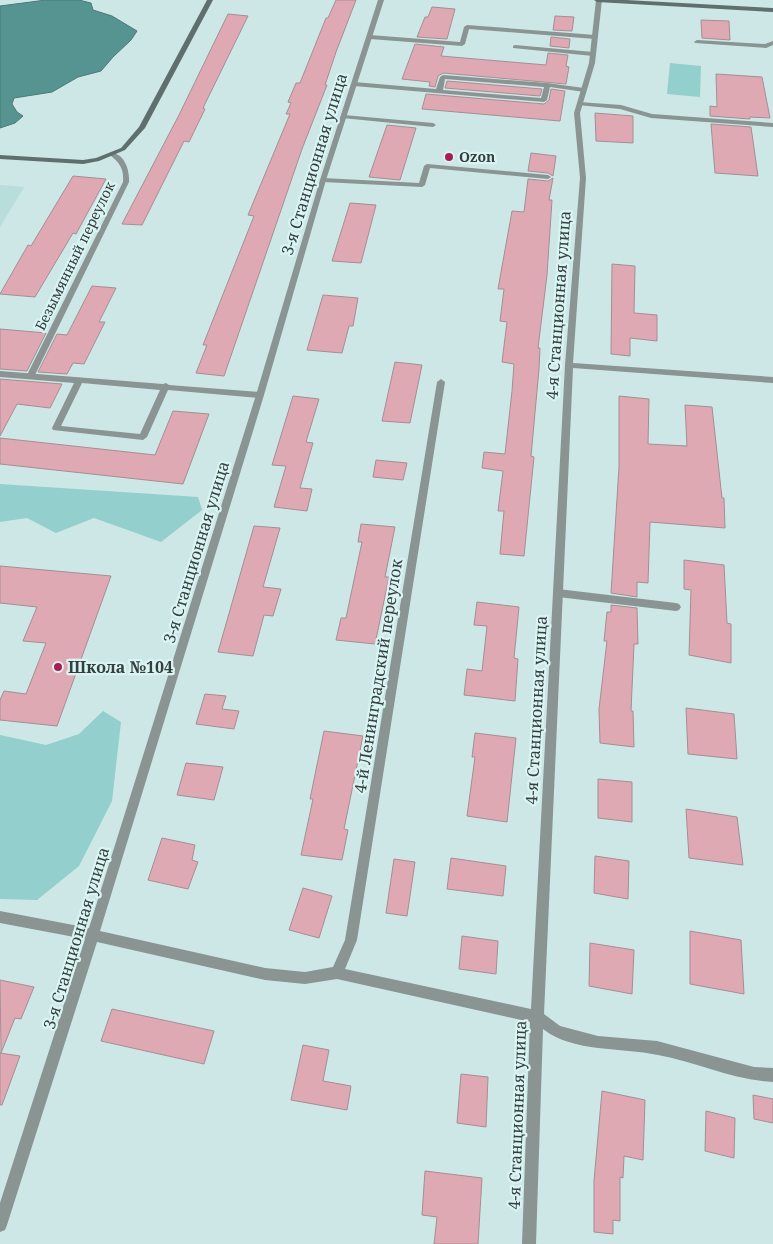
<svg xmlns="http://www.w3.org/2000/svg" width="773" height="1244" viewBox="0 0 773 1244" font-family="'Noto Serif',serif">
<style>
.built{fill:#b8ddda}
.green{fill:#93cfcc}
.water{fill:#559491;stroke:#4b7a78}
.building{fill:#dfa9b4;stroke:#a58e93}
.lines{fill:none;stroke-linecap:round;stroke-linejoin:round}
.lane{fill:#899493;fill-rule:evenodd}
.street{fill:#899493;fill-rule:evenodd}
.secondary{fill:#5f6f6e;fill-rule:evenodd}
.poi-dot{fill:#ac1c52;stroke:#d9f4f2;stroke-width:2}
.labels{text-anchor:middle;stroke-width:4.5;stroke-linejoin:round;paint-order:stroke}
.far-poi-label{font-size:14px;font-weight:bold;fill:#343f3e;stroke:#d9f4f2;text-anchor:start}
.far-street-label{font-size:14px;fill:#343f3e;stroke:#d9f4f2}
.street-label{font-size:16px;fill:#343f3e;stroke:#d9f4f2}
.poi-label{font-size:16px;font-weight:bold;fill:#343f3e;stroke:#d9f4f2;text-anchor:start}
</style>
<rect width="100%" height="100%" fill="#cce7e5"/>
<polygon class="built" points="0,185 24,187 0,227"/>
<g class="green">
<polygon points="670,63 701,66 700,97 667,94"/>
<polygon points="0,484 198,497 202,510 161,542 94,518 56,533 27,518 0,522"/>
<polygon points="103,711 121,722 112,801 79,866 37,900 0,899 0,735 46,745 79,734"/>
</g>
<polygon class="water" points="46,0 79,0 91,3 93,10 112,16 137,31 131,40 113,57 101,71 78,77 52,92 14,98 12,104 17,112 23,116 15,123 0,128 0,6"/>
<g class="building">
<polygon points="336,0 356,0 336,52 325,85 327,85 302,149 224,376 196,373 207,345 203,345 254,216 248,215 290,114 286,114 291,103 288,102 296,83 300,83 326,18 328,18"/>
<polygon points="432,7 455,9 447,39 417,37 425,17 428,17"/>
<polygon points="228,14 248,16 203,108 205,109 189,142 184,141 142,225 122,224 179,115"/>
<polygon points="555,16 574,17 572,31 553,30"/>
<polygon points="701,20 729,21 730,40 702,38"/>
<polygon points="551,37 570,39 569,48 550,46"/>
<polygon points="415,44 444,47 441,56 546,65 548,53 568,55 566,66 569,67 566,84 443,73 438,76 435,87 429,86 430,82 402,79"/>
<polygon points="716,74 762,77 770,118 750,117 750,119 710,116 710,106 717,107"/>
<polygon points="447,81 542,89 540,96 445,88"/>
<polygon points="551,89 565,91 560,121 422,109 426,94 544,104 549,100"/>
<polygon points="595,113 633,116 633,143 596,141"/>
<polygon points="711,124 751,127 758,176 715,173"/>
<polygon points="387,125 416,128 400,180 369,177"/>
<polygon points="531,153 556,156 553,176 548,173 528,171"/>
<polygon points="73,176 106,179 76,234 73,233 35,297 0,294 28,245 31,246"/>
<polygon points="553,178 549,200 552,200 547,275 538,348 540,348 539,369 531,456 534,457 524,556 500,554 504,511 498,511 503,471 482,468 484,452 505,454 512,391 514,364 502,362 507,322 500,321 504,289 498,289 512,211 524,212 528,179 548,181"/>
<polygon points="350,203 376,205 361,263 332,261"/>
<polygon points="612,264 635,266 634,313 657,315 657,341 630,338 630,356 611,354"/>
<polygon points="92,286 116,288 99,322 105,322 84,364 73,363 67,374 38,372 57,334 67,335"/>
<polygon points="323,295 358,298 353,326 349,326 342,353 307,350"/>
<polygon points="0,329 46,333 27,371 0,369"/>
<polygon points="395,362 422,365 410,423 382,421"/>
<polygon points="0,379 62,384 50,408 17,404 0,436"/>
<polygon points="293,396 319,399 306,442 313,443 300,488 312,489 307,511 274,507 286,466 272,465"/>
<polygon points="619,396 649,399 648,444 687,446 685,405 712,407 722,498 724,498 725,528 650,522 648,583 637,582 637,597 611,593 619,467"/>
<polygon points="173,411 209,414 183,484 0,464 0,438 155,455"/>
<polygon points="376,460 407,463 403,480 373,477"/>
<polygon points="361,524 395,527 385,577 389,577 375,644 336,640 341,618 346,618 362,542 358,542"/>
<polygon points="254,526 280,528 263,587 281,589 273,616 264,615 253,656 218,652"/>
<polygon points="684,560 724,565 727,623 731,624 731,663 689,655 691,590 684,589"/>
<polygon points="0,566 111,576 57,726 0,720 0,700 4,691 26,694 46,643 23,641 37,607 0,603"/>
<polygon points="477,602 519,607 514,658 518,659 515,701 464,695 467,669 482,671 487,626 474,625"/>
<polygon points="611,605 637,608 638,644 634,644 631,711 633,711 634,747 600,743 599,709 607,641 604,641 607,612 611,612"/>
<polygon points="205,694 226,696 222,709 239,711 234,729 196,724"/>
<polygon points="686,708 734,714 737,759 688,754"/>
<polygon points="324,731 363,736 344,829 348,830 342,860 301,855 313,799 310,799"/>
<polygon points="475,733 516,738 507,822 467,816 475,757 472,757"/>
<polygon points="186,763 223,767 214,800 177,795"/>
<polygon points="598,779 632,782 632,822 598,818"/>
<polygon points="686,809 737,817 743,865 689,858"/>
<polygon points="162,838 195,845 192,860 198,862 188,889 148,880"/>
<polygon points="595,856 629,861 628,899 594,893"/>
<polygon points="451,858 506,866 503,896 447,889"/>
<polygon points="394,859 415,862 407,916 386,913"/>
<polygon points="303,888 332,896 319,938 289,930"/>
<polygon points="690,931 741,940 744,994 690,984"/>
<polygon points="462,936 498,941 496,974 459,969"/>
<polygon points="590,943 634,950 632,994 589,986"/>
<polygon points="0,980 34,987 21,1019 15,1018 1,1053"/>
<polygon points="112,1009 214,1031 204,1064 101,1041"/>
<polygon points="303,1045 329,1050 323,1081 351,1086 347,1110 291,1100"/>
<polygon points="0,1053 20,1056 2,1105 0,1105"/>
<polygon points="461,1074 488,1077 486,1127 457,1123"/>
<polygon points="602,1091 645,1100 643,1160 624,1156 623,1178 620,1177 620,1221 613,1220 613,1234 594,1232 594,1181"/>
<polygon points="753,1095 773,1099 773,1123 754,1119"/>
<polygon points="706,1111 735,1118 734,1158 705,1151"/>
<polygon points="425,1171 482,1178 478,1244 434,1244 437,1217 422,1215"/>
</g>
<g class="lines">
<g class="lane">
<polygon points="467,25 595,35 598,37 595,39 469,29 465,44 462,46 370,39 367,37 370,35 460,42 464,27"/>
<polygon points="697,40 765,44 773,41 773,45 766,48 695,43 694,42"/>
<polygon points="515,45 593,52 596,54 593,56 513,48 513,46"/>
<path d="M443,75L547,83L584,88L587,90L584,92L550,87L547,100L544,102L354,86L351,84L354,82L436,89L440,77ZM445,79L544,87L541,98L443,90Z"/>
<polygon points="579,102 621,105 652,114 773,123 773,127 651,118 620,109 577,105 577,103"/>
<polygon points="344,115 433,123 436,125 433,127 342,118 341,117"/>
<polygon points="427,164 548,175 551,177 548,179 430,168 425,185 422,187 323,182 320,180 323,178 419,183 424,166"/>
<path d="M0,371L163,384L166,383L169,385L260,392L264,395L260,398L168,390L147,437L143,440L53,430L52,428L74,383L0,377ZM82,383L160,390L140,434L61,426Z"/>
<polygon points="558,589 676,603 679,604 681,607 679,610 676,611 558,597 553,593"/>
</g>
<g class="street">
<path d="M378,0H384L326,180L264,395L100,931L265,968L305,972L333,967L345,940L437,382L441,379L445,382L357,940L345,969L531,1009L565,365L580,178L574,113L589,63L596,0H602L595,63L580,113L586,178L573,363L773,377V383L573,368L544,1014L560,1026L598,1036L657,1041L754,1067L773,1068V1082C733,1080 696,1062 658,1055C621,1047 574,1053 543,1029L536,1244H522L530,1022L337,979L305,984L265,980L97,942L7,1225L5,1230L0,1232V1203L85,939L0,923V911L89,928L256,395L320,180Z"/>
<path d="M110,153C124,152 130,170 129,182L34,377L33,379H27L26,377L123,182C124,169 120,163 110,155Z"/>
</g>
<g class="secondary">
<polygon points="207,0 213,0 145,128 125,150 99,161 83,164 0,159 0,155 83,160 96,158 121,148 139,127"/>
<polygon points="594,0 626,0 773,8 773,12 597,2"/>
</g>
</g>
<g class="poi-dot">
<circle cx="449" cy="157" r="5"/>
<circle cx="58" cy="667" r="5"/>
</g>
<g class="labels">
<g class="far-poi-label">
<text x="459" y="162">Ozon</text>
</g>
<g class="far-street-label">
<text transform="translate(75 256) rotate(-64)" y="5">Безымянный переулок</text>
</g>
<g class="street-label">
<text transform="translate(314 164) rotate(-73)" y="6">3-я Станционная улица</text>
<text transform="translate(558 305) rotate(-86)" y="6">4-я Станционная улица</text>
<text transform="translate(196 552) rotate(-73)" y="6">3-я Станционная улица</text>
<text transform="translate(378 676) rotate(-81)" y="6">4-й Ленинградский переулок</text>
<text transform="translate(536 710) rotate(-87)" y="6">4-я Станционная улица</text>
<text transform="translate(76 938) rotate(-73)" y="6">3-я Станционная улица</text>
<text transform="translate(517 1115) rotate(-88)" y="6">4-я Станционная улица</text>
</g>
<g class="poi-label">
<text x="68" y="673">Школа №104</text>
</g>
</g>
</svg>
